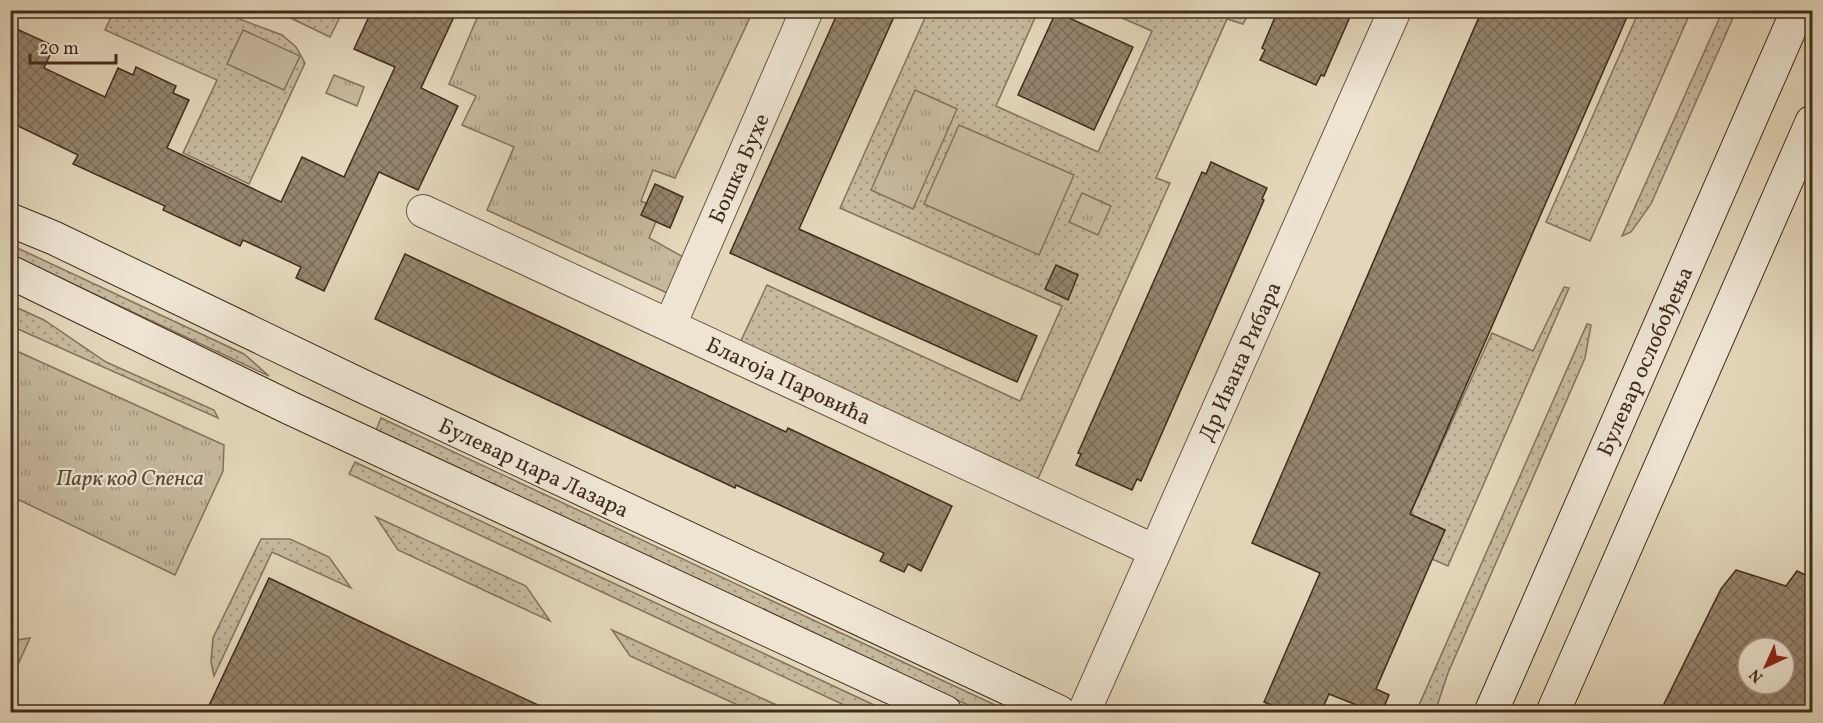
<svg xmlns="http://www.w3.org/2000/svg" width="1823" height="723" viewBox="0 0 1823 723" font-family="Vollkorn,serif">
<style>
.grass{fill:url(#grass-dots);stroke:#84725d;stroke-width:1.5}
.park{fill:url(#park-tufts);stroke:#84725d;stroke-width:1.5}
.garden{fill:#c7b99f;stroke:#84725d;stroke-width:1.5}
.building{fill:url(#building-cross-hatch);stroke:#412c1b;stroke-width:1.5;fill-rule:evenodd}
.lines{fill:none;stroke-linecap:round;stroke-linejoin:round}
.street-casing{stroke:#6a5643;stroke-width:34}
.secondary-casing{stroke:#412c1b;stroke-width:35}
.street{stroke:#ede4d2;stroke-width:32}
.secondary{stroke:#ede4d2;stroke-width:33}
.labels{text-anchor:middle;stroke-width:4.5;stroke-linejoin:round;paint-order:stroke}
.street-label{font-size:22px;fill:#412c1b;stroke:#ede4d2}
.park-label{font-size:22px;font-style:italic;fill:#5c4835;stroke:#ede4d2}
</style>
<defs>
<pattern id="grass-dots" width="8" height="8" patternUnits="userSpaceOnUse" patternTransform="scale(1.5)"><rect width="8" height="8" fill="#c7b99f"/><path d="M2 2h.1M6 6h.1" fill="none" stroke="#a39781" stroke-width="1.8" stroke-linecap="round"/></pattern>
<pattern id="park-tufts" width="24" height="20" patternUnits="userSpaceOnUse" patternTransform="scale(1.5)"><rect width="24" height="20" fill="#c7b99f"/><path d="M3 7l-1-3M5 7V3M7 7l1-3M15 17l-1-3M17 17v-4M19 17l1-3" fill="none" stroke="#a39781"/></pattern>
<pattern id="building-cross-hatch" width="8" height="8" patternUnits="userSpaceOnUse" patternTransform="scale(1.5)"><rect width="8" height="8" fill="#95846e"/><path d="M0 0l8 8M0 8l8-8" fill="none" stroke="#7b6c5a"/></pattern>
</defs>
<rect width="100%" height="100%" fill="#e3d6ba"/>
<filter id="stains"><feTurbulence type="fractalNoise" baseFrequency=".00333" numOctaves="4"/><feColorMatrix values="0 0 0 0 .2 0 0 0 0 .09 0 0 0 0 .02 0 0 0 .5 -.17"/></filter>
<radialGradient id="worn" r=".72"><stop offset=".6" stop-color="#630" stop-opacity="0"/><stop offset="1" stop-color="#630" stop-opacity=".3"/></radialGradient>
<g class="grass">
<polygon points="1032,10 1037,13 996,106 1098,152 1152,31 1106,11 1250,11 1243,24 1227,19 1156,178 1170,183 1036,483 738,347 767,285 1020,401 1062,306 840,208 928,11"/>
<polygon points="1723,10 1736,11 1651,204 1631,232 1622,236"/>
<polygon points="114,11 218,11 282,35 296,47 305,63 249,184 183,153 217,80 105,30"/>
<polygon points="276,11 343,11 330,37"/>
<polygon points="1639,11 1691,11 1590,241 1546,222"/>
<polygon points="11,245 244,354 269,376 11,255"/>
<polygon points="1564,287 1569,288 1448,566 1432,559 1445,530 1410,514 1492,333 1533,351"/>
<polygon points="11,305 44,320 106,362 214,410 218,418 11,326"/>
<polygon points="1587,324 1591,325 1585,358 1448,673 1435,712 1416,712"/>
<polygon points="381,418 1010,712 983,712 376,430"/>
<polygon points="355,462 425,495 889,712 859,712 349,474"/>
<polygon points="376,517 526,586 550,621 398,550"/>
<polygon points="261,539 290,539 329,557 351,588 272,552 214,676 211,662 213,638"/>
<polygon points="612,630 792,712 753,712 630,656"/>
</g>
<g class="park">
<polygon points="480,11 753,11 675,178 653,170 641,201 661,210 649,238 692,262 676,297 487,210 514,147 462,125 476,96 449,84"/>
<polygon points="334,75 364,87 357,106 326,93"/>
<polygon points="915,90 957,109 913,209 871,190"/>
<polygon points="1082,193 1111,206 1098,235 1069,222"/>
<polygon points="10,348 224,445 223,471 175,575 11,496"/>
</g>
<g class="garden">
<polygon points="243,30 300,56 284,90 227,64"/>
<polygon points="959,125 1074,175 1039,255 924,204"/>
<polygon points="30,638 11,680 11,641"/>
</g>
<g class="building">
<polygon points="372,10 457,10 421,88 458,106 418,190 379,172 324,291 296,278 301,267 243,240 240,246 163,210 165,206 73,164 78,155 10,122 10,26 54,46 44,68 105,97 118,68 133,75 136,67 176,86 173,93 189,100 167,148 281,202 302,157 344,177 395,67 354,49"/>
<polygon points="839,10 897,10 799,229 1037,336 1017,382 730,253"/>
<polygon points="1278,10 1353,10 1324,76 1321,75 1316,85 1260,60 1265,50 1262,48"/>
<polygon points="1482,10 1630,10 1410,514 1445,530 1376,689 1389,695 1382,712 1374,712 1329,694 1321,712 1288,712 1264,702 1320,573 1252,543"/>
<polygon points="1056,12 1133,47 1094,130 1018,95"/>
<polygon points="1211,162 1267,188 1262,199 1264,200 1141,481 1137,479 1132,490 1076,465 1081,454 1078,453 1202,172 1206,174"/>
<polygon points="655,184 683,197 670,228 641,215"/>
<polygon points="405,254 786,432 788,428 952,506 921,571 908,564 904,572 880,561 884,553 736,485 735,488 375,319"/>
<polygon points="1056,265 1078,275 1068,300 1045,289"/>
<path d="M1736,570L1786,586L1797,571L1812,578V712H1660L1721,589ZM1748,648H1784V684H1748Z"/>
<polygon points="269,578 407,644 553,712 206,712"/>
</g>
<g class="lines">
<defs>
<g id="street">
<polyline points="423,211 1155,551"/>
<polyline points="670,325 807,10"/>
<polyline points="1084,712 1395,10"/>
</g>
<g id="secondary">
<polyline points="10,220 54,238 360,385 1059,712"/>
<polyline points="10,272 290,408 945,712"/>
<polyline points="1491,712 1798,10"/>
<polyline points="1553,712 1812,122"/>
</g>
</defs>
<use href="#street" class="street-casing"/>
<use href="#secondary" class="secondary-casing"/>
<use href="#street" class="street"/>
<use href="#secondary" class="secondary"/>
</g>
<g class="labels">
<g class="street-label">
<text transform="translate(738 168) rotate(-66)" y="8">Бошка Бухе</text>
<text transform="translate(1239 361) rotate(-66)" y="8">Др Ивана Рибара</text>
<text transform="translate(1644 361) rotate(-66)" y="8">Булевар ослобођења</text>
<text transform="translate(789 380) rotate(25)" y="8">Благоја Паровића</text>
<text transform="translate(534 467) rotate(25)" y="8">Булевар цара Лазара</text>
</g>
<g class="park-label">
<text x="130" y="485">Парк код Спенса</text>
</g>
</g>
<rect width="1823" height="723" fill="none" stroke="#e3d6ba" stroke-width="36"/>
<rect x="12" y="12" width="1799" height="699" fill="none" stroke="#412c1b" stroke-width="3"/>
<rect x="18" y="18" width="1787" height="687" fill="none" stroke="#412c1b" stroke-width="1.5"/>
<g transform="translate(1766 666) rotate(225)"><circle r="28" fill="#ede4d2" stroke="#a89a89" stroke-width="1.5"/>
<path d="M0-4.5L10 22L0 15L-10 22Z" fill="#8f2418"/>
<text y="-9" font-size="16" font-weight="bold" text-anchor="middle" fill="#412c1b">N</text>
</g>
<path d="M30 54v9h86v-9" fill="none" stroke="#412c1b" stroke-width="3"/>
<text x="39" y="54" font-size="18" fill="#412c1b" stroke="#ede4d2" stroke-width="4.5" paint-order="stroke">20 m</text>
<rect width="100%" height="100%" filter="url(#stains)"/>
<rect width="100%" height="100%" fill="url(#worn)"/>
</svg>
